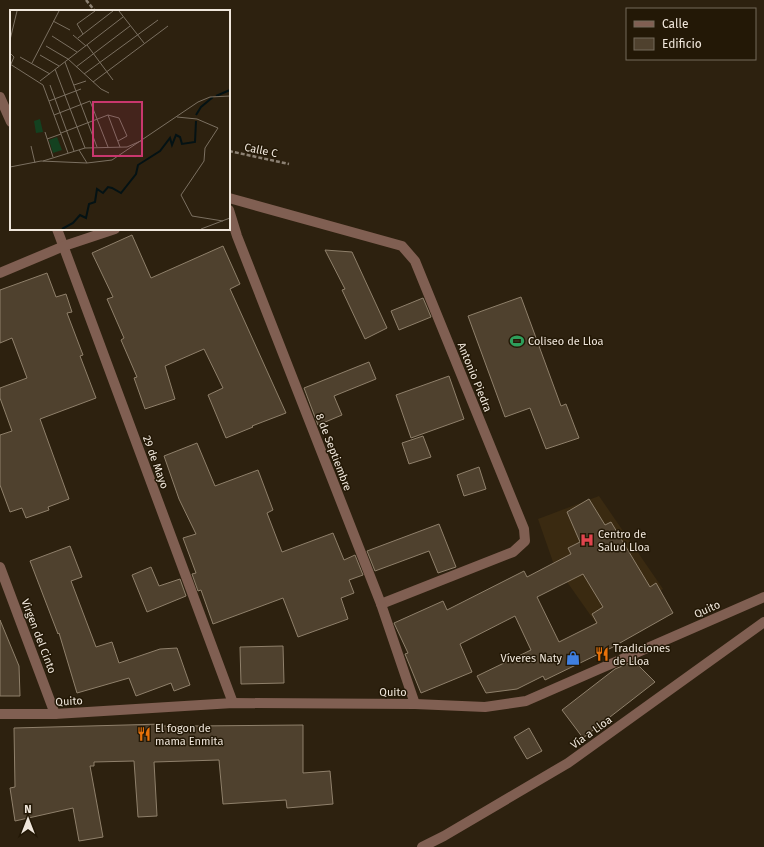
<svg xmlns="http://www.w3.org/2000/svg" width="764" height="847" viewBox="0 0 764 847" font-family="'Fira Sans',sans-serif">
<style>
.built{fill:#3a2a11}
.building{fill:#4f412e;stroke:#8f806b;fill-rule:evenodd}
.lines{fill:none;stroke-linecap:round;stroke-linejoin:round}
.path{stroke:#8c8173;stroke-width:2.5;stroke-dasharray:4 2;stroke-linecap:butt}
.minor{stroke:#805f52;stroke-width:10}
.tertiary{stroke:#805f52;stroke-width:10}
.labels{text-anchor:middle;stroke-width:3;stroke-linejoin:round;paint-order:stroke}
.street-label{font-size:11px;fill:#efe6db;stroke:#231806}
.poi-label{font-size:11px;fill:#efe6db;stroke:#231806;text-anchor:start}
.inset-river{fill:none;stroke:#041214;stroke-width:2}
.inset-road{fill:none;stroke:#7b7061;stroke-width:1}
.view{fill:#c9376e;fill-opacity:0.15;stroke:#c9376e;stroke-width:2}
.inset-edge{fill:none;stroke:#efe6db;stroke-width:2}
</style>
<rect width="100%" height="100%" fill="#2d210f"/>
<polygon class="built" points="599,496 663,589 596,623 553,562 538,519"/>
<g class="building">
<polygon points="132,235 151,278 223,246 240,284 230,289 286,413 252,426 253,427 226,438 208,395 223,388 204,349 165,366 175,399 145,409 134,378 137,377 121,340 124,338 107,299 113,297 92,253"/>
<polygon points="325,250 352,252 387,328 365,339 342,290 345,289"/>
<polygon points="47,273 56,297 66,294 72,312 67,313 83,355 80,356 96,398 40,419 69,499 48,507 49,510 26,518 22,508 10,512 0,485 0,435 12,431 0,398 0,388 27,378 12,338 0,343 0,290"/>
<polygon points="521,297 561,406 566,404 579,438 546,449 530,408 505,417 468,316"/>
<polygon points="423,298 431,317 399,330 391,311"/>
<polygon points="369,362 376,379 334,396 342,415 318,425 304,388"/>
<polygon points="449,376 464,419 411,438 396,395"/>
<polygon points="423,436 431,457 409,464 402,443"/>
<polygon points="197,443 215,486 258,470 273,510 267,513 282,552 333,533 344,560 355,555 363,575 349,580 354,593 341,598 348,619 298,637 283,598 213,624 201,590 198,591 192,574 196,573 183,538 196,534 179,499 164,456"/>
<polygon points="479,467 486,489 464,496 457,475"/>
<path d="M589,499L605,525L611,522L650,587L656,583L673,613L611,648L545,680L543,676L517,689L486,693L477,676L531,650L515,616L460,644L472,672L421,693L405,654L408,653L394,623L443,601L447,610L524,571L527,577L571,554L568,548L580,542L567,512ZM583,574L603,607L592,614L597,623L559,642L537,597Z"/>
<polygon points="439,524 456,567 438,573 429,551 375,571 367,551"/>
<polygon points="70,546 82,577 71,581 96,647 112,642 119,663 160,649 177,648 190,685 174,691 171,683 136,696 129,678 77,693 59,633 58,634 30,561"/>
<polygon points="151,567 159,586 180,579 186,596 147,612 132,575"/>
<polygon points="0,620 19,666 20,696 0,696"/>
<polygon points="283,646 284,683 241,684 240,647"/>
<polygon points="634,661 655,682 583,738 562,710 615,669"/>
<polygon points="163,724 163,726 194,726 303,725 303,773 330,771 333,804 287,808 286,800 223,804 219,760 154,762 157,816 138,817 134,761 94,762 94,766 90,766 103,837 79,841 73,808 15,821 10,788 15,787 14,728"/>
<polygon points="529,728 542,751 527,759 514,737"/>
</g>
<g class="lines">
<g class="path">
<polyline points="86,0 95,11"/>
<polyline points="229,151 289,164"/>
</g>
<g class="minor">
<polyline points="0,97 11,122"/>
<polyline points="229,198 402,246 415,261 524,529 525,541 513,552 381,604"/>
<polyline points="229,210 237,236 381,604 415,704"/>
<polyline points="57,229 233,703"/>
<polyline points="0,273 64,246 115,229"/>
<polyline points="0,567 55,714"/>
<polyline points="0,714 55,714 233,703 415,704 485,707 526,701 764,597"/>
</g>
<polyline class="tertiary" points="422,847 444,836 568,763 764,622"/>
</g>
<defs>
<symbol id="stadium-bare" viewBox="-9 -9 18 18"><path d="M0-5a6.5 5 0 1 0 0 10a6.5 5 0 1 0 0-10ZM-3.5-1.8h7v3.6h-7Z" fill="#2e9e5b" stroke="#231806" stroke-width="2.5" paint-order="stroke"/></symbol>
<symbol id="hospital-bare" viewBox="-9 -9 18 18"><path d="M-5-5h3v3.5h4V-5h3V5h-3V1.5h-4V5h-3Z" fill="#e0444e" stroke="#231806" stroke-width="2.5" paint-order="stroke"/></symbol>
<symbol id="restaurant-bare" viewBox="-9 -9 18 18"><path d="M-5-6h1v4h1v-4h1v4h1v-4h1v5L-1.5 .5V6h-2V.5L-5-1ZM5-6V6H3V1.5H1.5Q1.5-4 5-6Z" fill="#e8710a" stroke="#231806" stroke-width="2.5" paint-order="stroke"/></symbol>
<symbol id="shop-bare" viewBox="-9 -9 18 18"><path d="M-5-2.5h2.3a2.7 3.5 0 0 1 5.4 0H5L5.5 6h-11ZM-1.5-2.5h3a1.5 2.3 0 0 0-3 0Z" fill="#3f7fe0" stroke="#231806" stroke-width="2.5" paint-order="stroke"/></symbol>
</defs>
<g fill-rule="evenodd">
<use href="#stadium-bare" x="507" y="331" width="20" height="20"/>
<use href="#hospital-bare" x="577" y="530" width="20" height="20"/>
<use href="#restaurant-bare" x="592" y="644" width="20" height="20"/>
<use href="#shop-bare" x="563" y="648" width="20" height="20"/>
<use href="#restaurant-bare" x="134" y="724" width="20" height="20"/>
</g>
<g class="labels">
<g class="street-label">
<text transform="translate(261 150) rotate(12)" y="4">Calle C</text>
<text transform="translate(475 377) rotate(68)" y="4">Antonio Piedra</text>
<text transform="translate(334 452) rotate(69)" y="4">8 de Septiembre</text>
<text transform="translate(156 462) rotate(70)" y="4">29 de Mayo</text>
<text transform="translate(707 609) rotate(-24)" y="4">Quito</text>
<text transform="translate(39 636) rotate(69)" y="4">Virgen del Cinto</text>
<text x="393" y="696">Quito</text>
<text transform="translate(69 701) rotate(-3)" y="4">Quito</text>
<text transform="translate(591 732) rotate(-36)" y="4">Vía a Lloa</text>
</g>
<g class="poi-label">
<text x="528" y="345">Coliseo de Lloa</text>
<text x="598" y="538">Centro de<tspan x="598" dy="13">Salud Lloa</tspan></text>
<text x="613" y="652">Tradiciones<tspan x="613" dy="13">de Lloa</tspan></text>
<text x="562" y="662" text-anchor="end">Víveres Naty</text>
<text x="155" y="732">El fogon de<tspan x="155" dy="13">mama Enmita</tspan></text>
</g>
</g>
<g transform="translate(10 10)">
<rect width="220" height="220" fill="#2d210f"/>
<path d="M30,109L33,122L26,123L24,111ZM47,127L52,140L43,143L39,130Z" fill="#144120"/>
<path class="inset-river" d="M206,86L220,80M186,105L191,97L203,87M52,219L63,213L70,205L76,208L79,194L85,192L87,179L93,183L98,177L102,178L111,183L126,164L128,155L150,141L160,128L162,135L166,125L170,127L172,134L185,132L186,111"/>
<path class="inset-road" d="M109,1L134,33M43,11L60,20M73,24L67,14L85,1M63,25L76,36M42,26L67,42M68,28L103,1M0,30L7,1M77,35L103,70M36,36L58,49L91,79L99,83M0,43L4,47L1,54M30,45L49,56M10,47L40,64M55,52L87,137M22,53L49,1M0,54L33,75L58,143M66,57L120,16M45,59L75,138M74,64L148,10M30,71L113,7M83,72L158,16M40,75L64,141M64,75L76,71M39,91L71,79M44,105L80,91L98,137M98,105L110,137M167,107L187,109L208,118L195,138L194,151L171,185L182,206L213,211M35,122L43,147M51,123L98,105L109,108L117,126L108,131M37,129L51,124M21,136L25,153M69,140L77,153M33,151L75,138L117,137L133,130M0,157L31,151L77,153L102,150L188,92L200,87L220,86M191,219L220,208"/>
<path class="view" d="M83,92H132V146H83Z"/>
<rect width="220" height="220" class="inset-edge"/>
</g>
<rect x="626" y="8" width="130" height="52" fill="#231806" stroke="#756a5b"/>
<rect x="634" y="21" width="20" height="6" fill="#805f52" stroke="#756a5b"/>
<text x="662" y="28" font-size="12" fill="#efe6db">Calle</text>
<rect x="634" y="38" width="20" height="12" fill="#4f412e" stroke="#756a5b"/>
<text x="662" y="48" font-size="12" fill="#efe6db">Edificio</text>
<g transform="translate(28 819)" stroke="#231806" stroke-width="3" paint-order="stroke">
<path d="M0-3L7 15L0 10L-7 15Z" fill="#efe6db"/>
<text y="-6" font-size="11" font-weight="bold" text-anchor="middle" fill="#efe6db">N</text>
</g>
</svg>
